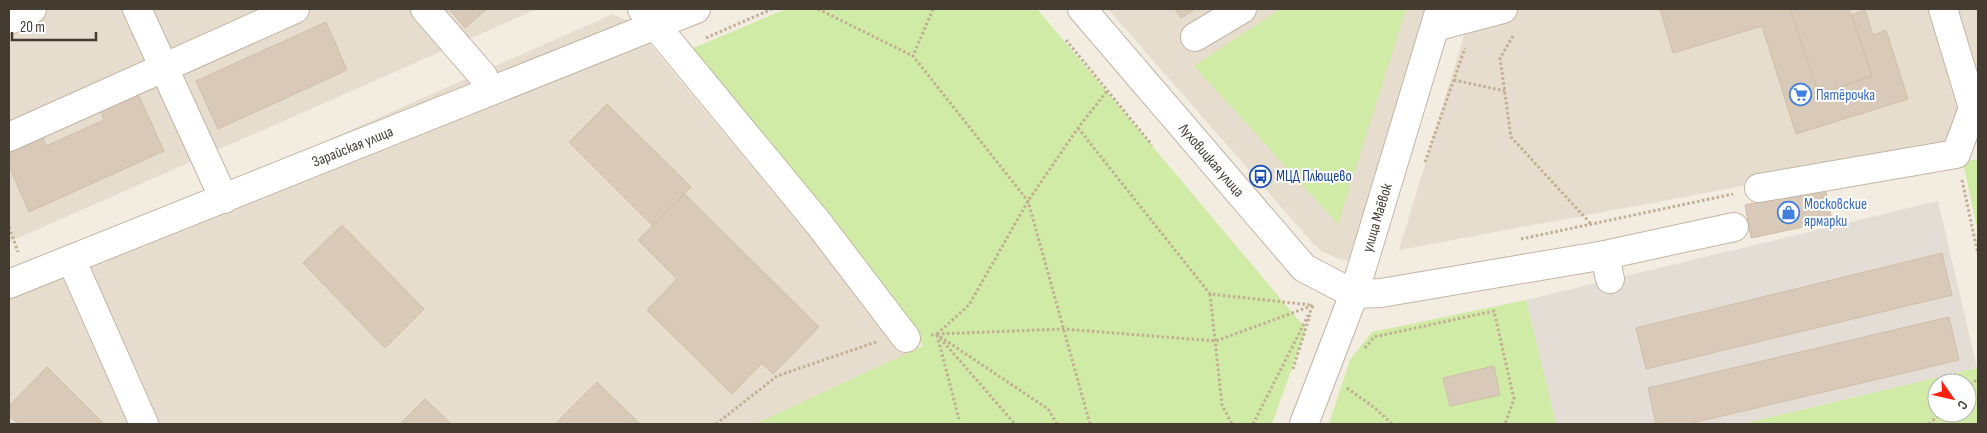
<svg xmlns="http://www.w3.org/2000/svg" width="1987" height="433" viewBox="0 0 1987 433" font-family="'Sofia Sans Condensed',sans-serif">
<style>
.residential{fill:#e7ddce}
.industrial{fill:#e4ddd6}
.green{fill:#d0eba5;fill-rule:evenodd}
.building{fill:#d8c9b8;stroke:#d0bea8}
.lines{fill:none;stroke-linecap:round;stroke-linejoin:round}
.minor-casing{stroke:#c1b6a6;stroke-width:30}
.path{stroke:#c1ae93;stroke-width:3;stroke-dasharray:2.5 2.5;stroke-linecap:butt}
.minor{stroke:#fff;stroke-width:28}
.labels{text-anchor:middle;stroke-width:4;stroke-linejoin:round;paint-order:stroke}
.shop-label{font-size:15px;fill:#366cbe;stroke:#fff;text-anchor:start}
.street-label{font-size:15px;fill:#443b31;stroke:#fff}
.transit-label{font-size:15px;fill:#164399;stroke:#fff;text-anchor:start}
</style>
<rect width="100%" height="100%" fill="#f2ece1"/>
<g class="residential">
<polygon points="9,9 537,9 9,242"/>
<polygon points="1108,9 1434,9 1353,259 1347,261 1336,258 1321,251 1310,240"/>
<polygon points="1472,9 1978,9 1978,142 1399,250"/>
<polygon points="613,14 632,23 967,424 9,424 9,281"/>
</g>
<polygon class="industrial" points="1938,201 1977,368 1742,424 1556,424 1526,300"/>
<g class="green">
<polygon points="786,9 1037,9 1306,329 1272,424 755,424 923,346 691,49"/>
<polygon points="1280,9 1406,9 1338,224 1194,66"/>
<polygon points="1978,159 1978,232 1963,162"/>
<polygon points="1526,300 1556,424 1329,424 1350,360 1372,332"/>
<path d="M1977,368L1978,424H1742ZM1937,383H1967V413H1937Z"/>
</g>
<g class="building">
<polygon points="449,9 487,9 465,28"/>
<polygon points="1175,9 1195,9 1181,18"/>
<polygon points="1660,9 1790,9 1819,94 1872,76 1851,15 1865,10 1873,35 1886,30 1908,99 1796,134 1762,26 1673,53"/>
<polygon points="1790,9 1849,9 1872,76 1819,94"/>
<polygon points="326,22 347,70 218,129 196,81"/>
<polygon points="138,94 164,151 29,212 9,166 9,153 43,138 46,146 104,120 100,111"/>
<polygon points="607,104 691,187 653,226 569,142"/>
<polygon points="1825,188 1832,221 1751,238 1745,205"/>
<polygon points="685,194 819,327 773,374 762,363 732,394 647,310 677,279 638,240"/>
<polygon points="342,225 424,309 385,348 303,263"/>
<polygon points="1942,253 1952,295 1646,369 1636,328"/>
<polygon points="1949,317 1959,360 1688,424 1656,424 1648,388"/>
<polygon points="1494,366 1500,395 1450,406 1443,378"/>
<polygon points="47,367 104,424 18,424 9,415 9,406"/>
<polygon points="597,382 640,424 555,424"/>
<polygon points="425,399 451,424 400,424"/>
</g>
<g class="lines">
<defs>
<g id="minor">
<polyline points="137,9 224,199"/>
<polyline points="425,9 483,76 490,91"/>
<polyline points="642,9 819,224 906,338"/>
<path id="s1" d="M1082,9L1304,268L1354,294L1381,293L1605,255L1734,227"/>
<polyline points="9,20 32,9"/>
<polyline points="1435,27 1503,9"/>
<polyline points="1195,37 1242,9"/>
<polyline points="9,137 295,9"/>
<polyline points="1759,188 1956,154 1973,108 1943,9"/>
<polyline points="1605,255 1610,279"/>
<polyline points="71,259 144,424"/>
<path id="s2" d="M9,284L696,9"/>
<path id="s3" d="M1304,424L1354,294L1440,9"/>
</g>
</defs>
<use href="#minor" class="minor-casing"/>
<g class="path">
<polyline points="818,9 913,56"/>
<polyline points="933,9 913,56 1028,201 1090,424"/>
<polyline points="1513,36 1500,58 1511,137 1591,224"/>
<polyline points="706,38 772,9"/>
<polyline points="1066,40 1152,145"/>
<polyline points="1454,80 1505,91"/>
<polyline points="1078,128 1210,294 1311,305"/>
<polyline points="1425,162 1465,48"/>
<polyline points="1962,180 1978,254"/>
<polyline points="9,227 18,252"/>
<polyline points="1521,239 1733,194"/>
<polyline points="1210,294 1222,405 1232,424"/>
<polyline points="937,334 1063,329 1216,341 1314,305"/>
<polyline points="937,334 969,305 1028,201 1078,128 1107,91"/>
<polyline points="931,335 936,334 1048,409 1057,424"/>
<polyline points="937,335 959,419"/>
<polyline points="940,338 1015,424"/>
<polyline points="1365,348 1374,337 1494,311 1514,399 1505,424"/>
<polyline points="1293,369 1310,315"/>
<polyline points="1347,388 1375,408 1392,424"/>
<polyline points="1967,389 1978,378"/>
<polyline points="716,424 777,376 876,342"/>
<polyline points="1253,424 1313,306"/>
<polyline points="1929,424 1941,413"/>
</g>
<use href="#minor" class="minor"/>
</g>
<defs>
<symbol id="supermarket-ring" viewBox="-11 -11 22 22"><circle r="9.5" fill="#fff" stroke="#3f7fe0" stroke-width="1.5"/><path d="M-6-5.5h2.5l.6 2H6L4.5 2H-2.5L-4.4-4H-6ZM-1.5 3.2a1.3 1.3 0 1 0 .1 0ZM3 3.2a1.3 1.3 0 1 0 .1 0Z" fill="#3f7fe0"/></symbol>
<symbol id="bus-ring" viewBox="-11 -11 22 22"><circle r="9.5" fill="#fff" stroke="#1a4fb4" stroke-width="1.5"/><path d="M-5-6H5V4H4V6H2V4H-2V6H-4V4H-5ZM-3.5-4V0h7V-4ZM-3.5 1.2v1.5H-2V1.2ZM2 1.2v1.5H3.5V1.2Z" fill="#1a4fb4"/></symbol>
<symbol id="shop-ring" viewBox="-11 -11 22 22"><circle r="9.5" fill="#fff" stroke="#3f7fe0" stroke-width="1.5"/><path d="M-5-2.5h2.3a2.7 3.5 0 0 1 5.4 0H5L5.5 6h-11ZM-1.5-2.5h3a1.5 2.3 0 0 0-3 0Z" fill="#3f7fe0"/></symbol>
</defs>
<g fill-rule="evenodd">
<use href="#supermarket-ring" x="1788" y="82" width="25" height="25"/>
<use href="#bus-ring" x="1248" y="164" width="25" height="25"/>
<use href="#shop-ring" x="1776" y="200" width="25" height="25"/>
</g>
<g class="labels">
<g class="shop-label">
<text x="1816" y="100">Пятёрочка</text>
<text x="1804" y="209">Московские<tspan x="1804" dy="17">ярмарки</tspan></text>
</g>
<g class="street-label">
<text dy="5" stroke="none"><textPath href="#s2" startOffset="370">Зарайская улица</textPath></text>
<text dy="5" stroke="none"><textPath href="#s1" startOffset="199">Луховицкая улица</textPath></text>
<text dy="5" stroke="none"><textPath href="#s3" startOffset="219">улица Маёвок</textPath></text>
</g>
<g class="transit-label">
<text x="1276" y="181">МЦД Плющево</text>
</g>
</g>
<rect width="1987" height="433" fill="none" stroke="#443b31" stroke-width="20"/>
<g transform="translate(1952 398) rotate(124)"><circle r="24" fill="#ffffff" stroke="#b4b1ad"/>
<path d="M0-4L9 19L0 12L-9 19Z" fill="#ff1f0b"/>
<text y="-8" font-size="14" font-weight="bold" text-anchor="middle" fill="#443b31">С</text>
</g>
<path d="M12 32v8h84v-8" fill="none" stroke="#443b31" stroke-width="2.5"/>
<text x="20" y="32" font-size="15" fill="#443b31" stroke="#ffffff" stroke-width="4" paint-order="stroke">20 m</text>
</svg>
